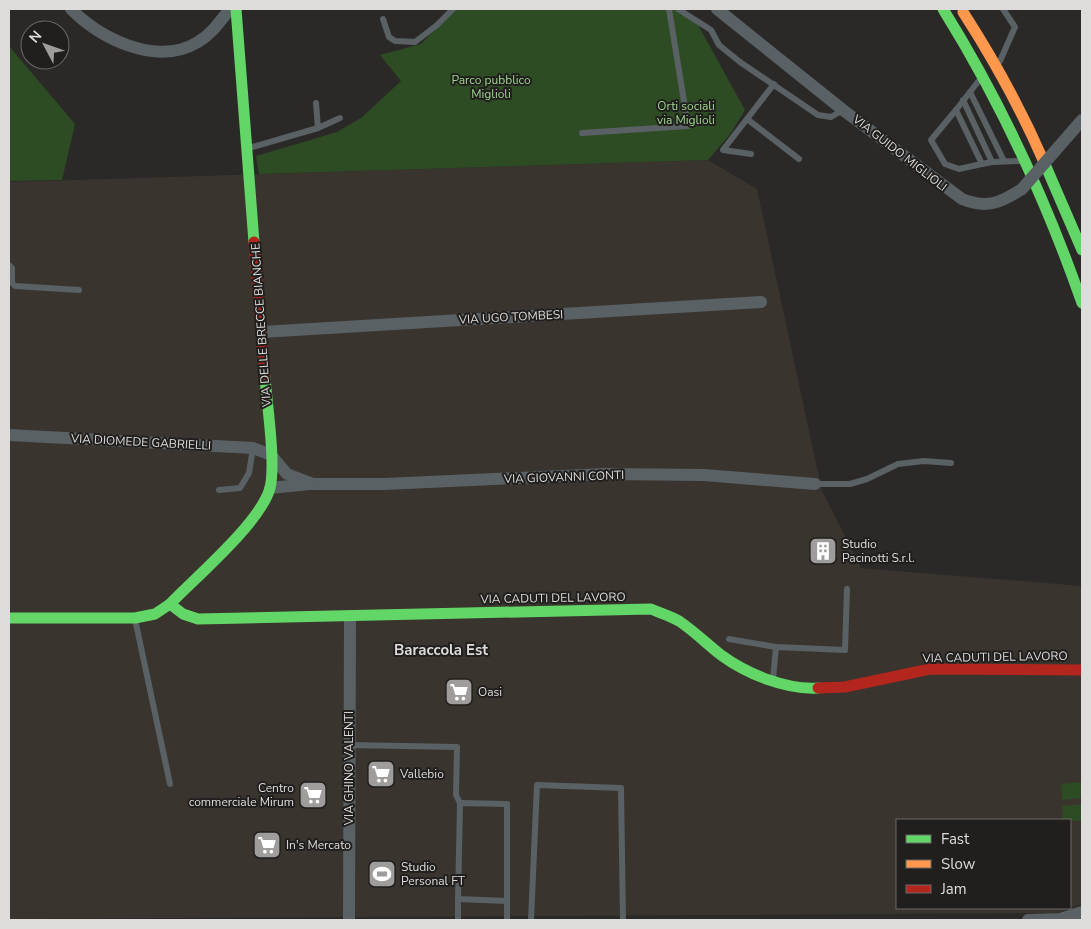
<svg xmlns="http://www.w3.org/2000/svg" width="1091" height="929" viewBox="0 0 1091 929" font-family="'Nunito Sans',sans-serif">
<style>
.built{fill:#39342d;fill-rule:evenodd}
.green{fill:#2e4c24}
.lines{fill:none;stroke-linecap:round;stroke-linejoin:round}
.lane{stroke:#596165;stroke-width:6}
.street{stroke:#596165;stroke-width:12}
.fast{stroke:#63d668;stroke-width:11}
.slow{stroke:#ff974d;stroke-width:11}
.jam{stroke:#b3261e;stroke-width:11}
.street-bridge{stroke:#596165;stroke-width:12}
.labels{text-anchor:middle;stroke-width:4;stroke-linejoin:round;paint-order:stroke}
.park-label{font-size:12px;fill:#9bd48a;stroke:#211f1d}
.street-label{font-size:12px;fill:#dddcda;stroke:#211f1d}
.poi-label{font-size:12px;fill:#dddcda;stroke:#211f1d;text-anchor:start}
.quarter-label{font-size:15px;font-weight:bold;fill:#dddcda;stroke:#211f1d}
</style>
<rect width="100%" height="100%" fill="#2a2927"/>
<path class="built" d="M708,160L757,189L822,491L861,568L1082,586V904L1056,913L9,919V182ZM897,820H1070V908H897Z"/>
<g class="green">
<polygon points="455,9 679,9 697,23 745,110 731,133 708,160 259,174 256,156 337,132 361,118 401,81 380,55 421,44"/>
<polygon points="9,46 75,124 62,180 9,181"/>
<polygon points="1082,782 1082,798 1062,800 1061,784"/>
<polygon points="1082,804 1082,821 1063,820 1062,806"/>
</g>
<g class="lines">
<g class="lane">
<polyline points="678,9 711,30 719,45 740,62 818,115 831,117 843,110"/>
<polyline points="383,19 389,37 395,41 415,42 437,25 453,9"/>
<polyline points="1000,61 1015,27 1003,9"/>
<polyline points="981,78 956,110 982,164 992,162 1020,161"/>
<polyline points="970,92 1004,161"/>
<polyline points="963,100 992,162"/>
<polyline points="956,110 931,140 945,164 959,169 982,164"/>
<polyline points="747,119 799,159"/>
<polyline points="318,128 340,118"/>
<polyline points="582,133 688,126 669,9"/>
<polyline points="249,148 318,128 316,103"/>
<polyline points="751,154 723,150 774,84"/>
<polyline points="9,265 12,268 12,283 15,286 79,290"/>
<polyline points="815,484 850,484 867,479 898,464 924,461 951,463"/>
<polyline points="219,490 240,488 249,473 253,448"/>
<polyline points="135,619 170,784"/>
<polyline points="729,639 776,647 845,650 847,589"/>
<polyline points="773,679 776,647"/>
<polyline points="349,745 457,747 456,795 460,803"/>
<polyline points="458,920 458,899"/>
<polyline points="507,920 507,804 460,803 458,899 507,901"/>
<polyline points="531,920 537,785 621,788 623,920"/>
</g>
<g class="street">
<path d="M71,9C101,39 157,67 198,42C212,34 220,21 230,9"/>
<path d="M717,9L843,110L962,199C987,209 1000,203 1022,189"/>
<polyline points="1055,151 1082,120"/>
<polyline points="262,332 761,302"/>
<polyline points="9,435 253,448 271,455 287,474 313,484 385,484 606,474 704,475 815,484"/>
<polyline points="270,488 310,484"/>
<polyline points="349,920 350,616"/>
<polyline points="1028,920 1060,919 1082,912"/>
</g>
<g class="fast">
<polyline points="236,9 254,242"/>
<path d="M943,9C1001,102 1046,200 1082,303"/>
<polyline points="1044,162 1082,250"/>
<path d="M170,604L183,614L198,619L651,609C660,613 671,616 679,621C694,631 707,644 721,655C747,674 786,690 818,688"/>
<path d="M9,618H135L155,614L170,604C196,577 261,522 270,488C276,463 267,405 265,377"/>
</g>
<path class="slow" d="M963,12C994,60 1021,109 1044,162"/>
<g class="jam">
<polyline points="254,242 265,377"/>
<polyline points="818,688 845,687 930,669 1082,670"/>
</g>
<polyline class="street-bridge" points="1022,189 1055,151"/>
</g>
<defs>
<symbol id="building-square" viewBox="-11 -11 22 22"><rect x="-9" y="-9" width="18" height="18" rx="4" fill="#9e9d9b" stroke="#211f1d"/><path d="M-4-6H4V6H1V3H-1V6H-4ZM-2.5-4.3h1.7v1.8h-1.7ZM.8-4.3h1.7v1.8H.8ZM-2.5-1h1.7V.8h-1.7ZM.8-1h1.7V.8H.8Z" fill="#fff"/></symbol>
<symbol id="supermarket-square" viewBox="-11 -11 22 22"><rect x="-9" y="-9" width="18" height="18" rx="4" fill="#9e9d9b" stroke="#211f1d"/><path d="M-6-5.5h2.5l.6 2H6L4.5 2H-2.5L-4.4-4H-6ZM-1.5 3.2a1.3 1.3 0 1 0 .1 0ZM3 3.2a1.3 1.3 0 1 0 .1 0Z" fill="#fff"/></symbol>
<symbol id="stadium-square" viewBox="-11 -11 22 22"><rect x="-9" y="-9" width="18" height="18" rx="4" fill="#9e9d9b" stroke="#211f1d"/><path d="M0-5a6.5 5 0 1 0 0 10a6.5 5 0 1 0 0-10ZM-3.5-1.8h7v3.6h-7Z" fill="#fff"/></symbol>
</defs>
<g fill-rule="evenodd">
<use href="#building-square" x="807" y="535" width="32" height="32"/>
<use href="#supermarket-square" x="443" y="676" width="32" height="32"/>
<use href="#supermarket-square" x="365" y="758" width="32" height="32"/>
<use href="#supermarket-square" x="297" y="779" width="32" height="32"/>
<use href="#supermarket-square" x="251" y="829" width="32" height="32"/>
<use href="#stadium-square" x="366" y="858" width="32" height="32"/>
</g>
<g class="labels">
<g class="park-label">
<text x="491" y="84">Parco pubblico<tspan x="491" dy="14">Miglioli</tspan></text>
<text x="686" y="110">Orti sociali<tspan x="686" dy="14">via Miglioli</tspan></text>
</g>
<g class="street-label">
<text transform="translate(900 153) rotate(38)" y="4">VIA GUIDO MIGLIOLI</text>
<text transform="translate(511 317) rotate(-3)" y="4">VIA UGO TOMBESI</text>
<text transform="translate(261 325) rotate(-94)" y="4">VIA DELLE BRECCE BIANCHE</text>
<text transform="translate(141 442) rotate(3)" y="4">VIA DIOMEDE GABRIELLI</text>
<text transform="translate(564 477) rotate(-2)" y="4">VIA GIOVANNI CONTI</text>
<text transform="translate(553 598) rotate(-1)" y="4">VIA CADUTI DEL LAVORO</text>
<text transform="translate(995 657) rotate(-1)" y="4">VIA CADUTI DEL LAVORO</text>
<text transform="translate(349 768) rotate(-90)" y="4">VIA GHINO VALENTI</text>
</g>
<g class="poi-label">
<text x="842" y="548">Studio<tspan x="842" dy="14">Pacinotti S.r.l.</tspan></text>
<text x="478" y="696">Oasi</text>
<text x="400" y="778">Vallebio</text>
<text x="294" y="792" text-anchor="end">Centro<tspan x="294" dy="14">commerciale Mirum</tspan></text>
<text x="286" y="849">In's Mercato</text>
<text x="401" y="871">Studio<tspan x="401" dy="14">Personal FT</tspan></text>
</g>
<g class="quarter-label">
<text x="441" y="655">Baraccola Est</text>
</g>
</g>
<rect width="1091" height="929" fill="none" stroke="#dddcda" stroke-width="20"/>
<rect x="896" y="819" width="175" height="90" fill="#211f1d" stroke="#6c6b69"/>
<rect x="906" y="835" width="25" height="8" fill="#63d668" stroke="#6c6b69"/>
<text x="941" y="844" font-size="15" fill="#dddcda">Fast</text>
<rect x="906" y="860" width="25" height="8" fill="#ff974d" stroke="#6c6b69"/>
<text x="941" y="869" font-size="15" fill="#dddcda">Slow</text>
<rect x="906" y="885" width="25" height="8" fill="#b3261e" stroke="#6c6b69"/>
<text x="941" y="894" font-size="15" fill="#dddcda">Jam</text>
<g transform="translate(45 45) rotate(311)"><circle r="24" fill="#211f1d" stroke="#6c6b69"/>
<path d="M0-4L9 19L0 12L-9 19Z" fill="#9e9d9b"/>
<text y="-8" font-size="14" font-weight="bold" text-anchor="middle" fill="#dddcda">N</text>
</g>
</svg>
